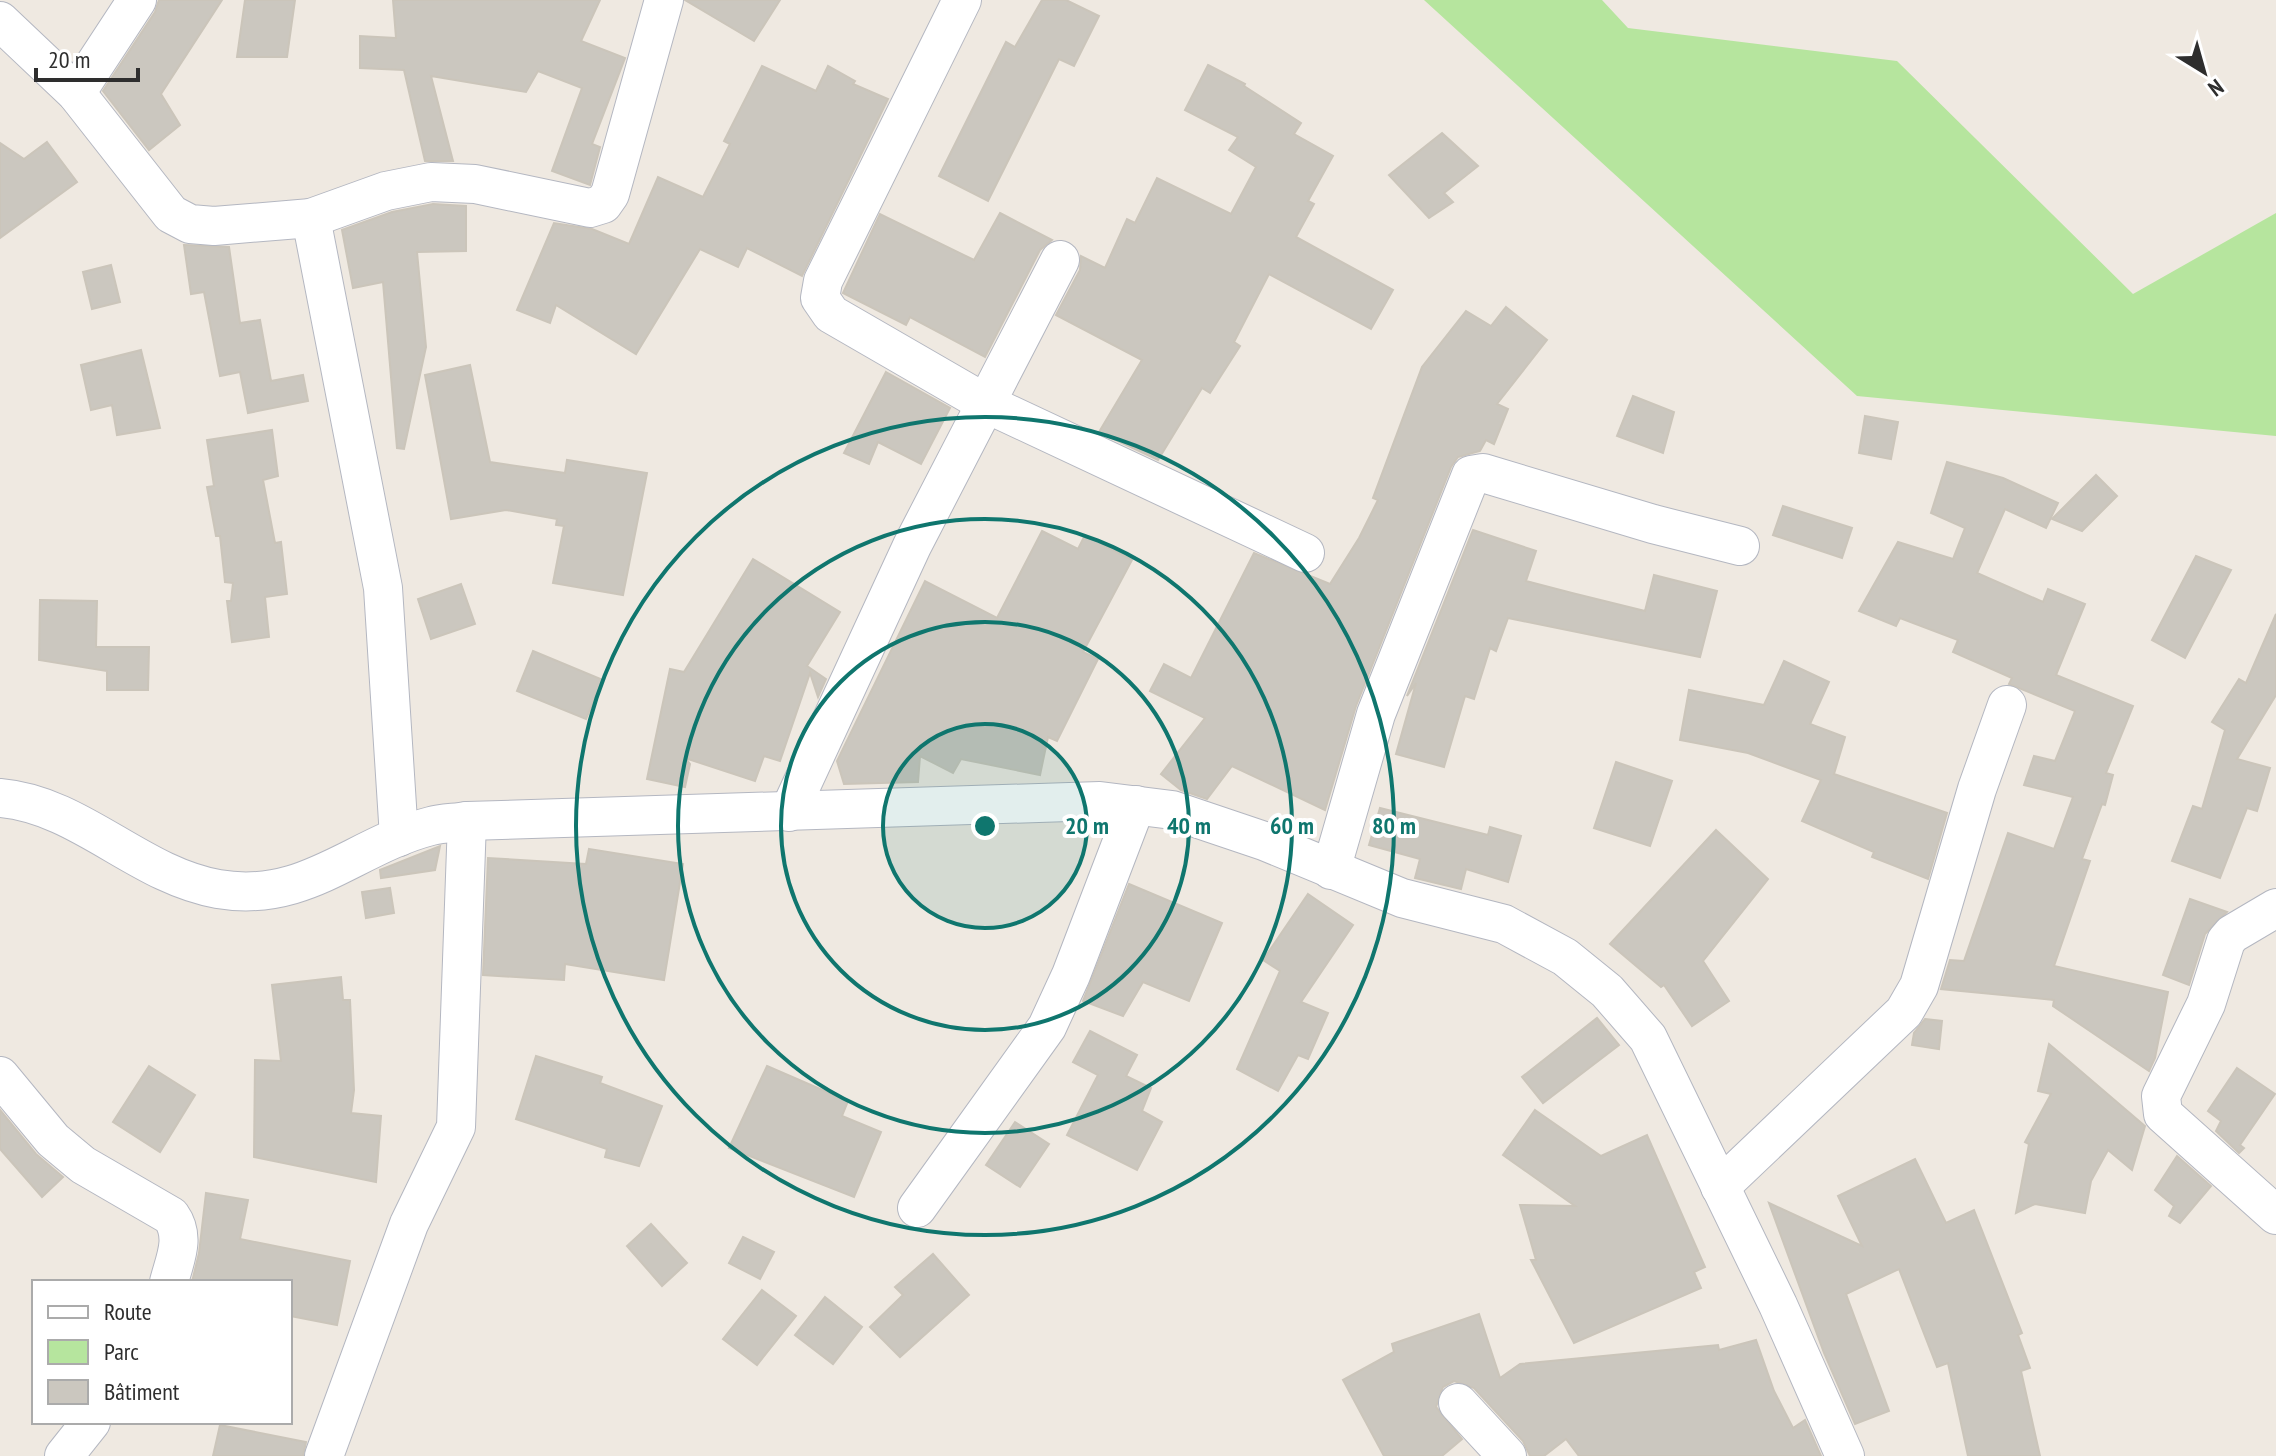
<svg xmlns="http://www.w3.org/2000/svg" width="2276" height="1456" viewBox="0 0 2276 1456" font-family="'PT Sans Narrow',sans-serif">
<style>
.green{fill:#b6e59e}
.building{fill:#cbc7bf;stroke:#cbc5ba;stroke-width:2}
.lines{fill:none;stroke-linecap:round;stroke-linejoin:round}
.minor-casing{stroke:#b4b7c1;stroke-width:40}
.minor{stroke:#fff;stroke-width:38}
.ring{fill:none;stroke:#0f766e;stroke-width:4}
.centre{fill:#0f766e;stroke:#fff;stroke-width:4}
.ring-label{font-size:24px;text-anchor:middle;font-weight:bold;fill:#0f766e;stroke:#fff;stroke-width:8;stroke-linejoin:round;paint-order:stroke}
</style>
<rect width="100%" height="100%" fill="#efe9e1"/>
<polygon class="green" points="1424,0 1602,0 1628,28 1897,61 2133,294 2276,213 2276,436 1857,396"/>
<g class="building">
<polygon points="159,0 222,0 161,94 180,125 149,150 103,91 155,12"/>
<polygon points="245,0 295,0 287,57 237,57"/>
<polygon points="393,0 600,0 581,41 625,58 592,144 600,147 590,185 552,171 582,88 538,71 526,92 431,76 453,161 425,161 404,70 360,68 360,36 396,38"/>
<polygon points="685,0 780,0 754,41"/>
<polygon points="1042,0 1066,0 1099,16 1074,66 1059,59 988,201 939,176 1006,42 1015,47"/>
<polygon points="1208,65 1245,84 1244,86 1301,123 1294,134 1333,156 1308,201 1314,204 1296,237 1393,290 1371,329 1269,274 1234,342 1240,346 1210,393 1202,388 1158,460 1099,432 1142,360 1056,315 1080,270 1081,256 1105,268 1127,219 1135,223 1157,178 1231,214 1256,167 1229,150 1238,137 1185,110"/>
<polygon points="762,66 816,91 828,66 855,81 853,84 888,99 802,276 747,248 738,267 700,249 636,354 556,305 550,323 517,310 554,223 592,229 629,244 658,177 703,197 730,144 724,141"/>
<polygon points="1442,133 1478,166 1444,193 1453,202 1429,218 1389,175"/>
<polygon points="47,142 77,182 0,238 0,143 24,159"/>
<polygon points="433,204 466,206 466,251 417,252 426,347 404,449 397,448 383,282 353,288 342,230 392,212"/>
<polygon points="1000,213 1052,240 1040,250 985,357 910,317 906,325 843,293 880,214 974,260"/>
<polygon points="184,245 229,247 240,323 260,320 271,381 303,375 308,401 248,413 240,372 220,376 204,292 191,294"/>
<polygon points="111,265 120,302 92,309 83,272"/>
<polygon points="1506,307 1547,340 1497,404 1508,409 1494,444 1486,440 1480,451 1458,457 1451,467 1356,706 1325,810 1232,766 1207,799 1181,790 1161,774 1205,718 1150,691 1164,664 1191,678 1254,553 1330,584 1359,538 1378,500 1373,498 1422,367 1466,311 1491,326"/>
<polygon points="141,350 160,428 117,435 112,405 91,410 81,365"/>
<polygon points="470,365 490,462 565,473 567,460 647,473 623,595 553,583 564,526 556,525 557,519 506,510 451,519 425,375"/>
<polygon points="886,372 950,408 921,464 878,442 869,464 844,453"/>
<polygon points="1633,396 1674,412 1663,453 1617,436"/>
<polygon points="1865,416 1898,422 1891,459 1859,453"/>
<polygon points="272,430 278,476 263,480 275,543 281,542 287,594 265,597 269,637 232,642 227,601 231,601 233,583 225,582 220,536 216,536 207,487 214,486 207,440"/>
<polygon points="1947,462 2003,478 2058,503 2046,528 2005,509 1977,573 2043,602 2048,589 2085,604 2056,675 2133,706 2106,773 2113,775 2105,805 2102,804 2082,859 2090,861 2054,966 2168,992 2155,1058 2149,1071 2053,1006 2054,1000 1941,989 1950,960 1964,961 2008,833 2054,849 2073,797 2024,785 2034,756 2055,761 2075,711 2009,684 2012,678 1953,652 1958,640 1900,618 1896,626 1859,611 1898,542 1953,559 1965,528 1931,513"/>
<polygon points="2096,475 2117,496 2082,531 2052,519"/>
<polygon points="1783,506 1852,528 1842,558 1773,535"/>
<polygon points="1473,530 1536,551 1526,581 1572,593 1645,611 1654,575 1717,591 1700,657 1508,618 1496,651 1490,648 1474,699 1465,696 1444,767 1396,754 1416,683 1407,696"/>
<polygon points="1042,531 1078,549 1085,535 1132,560 1083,652 1098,659 1057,741 1048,737 1040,775 961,759 953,773 920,756 918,782 844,784 837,761 925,581 997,618"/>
<polygon points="2196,556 2231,570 2185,658 2152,640"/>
<polygon points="753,559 840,612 807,666 826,679 818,697 810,673 780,761 764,756 755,781 685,758 690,764 685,787 647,779 670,669 684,672"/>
<polygon points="461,584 475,624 431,639 418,599"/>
<polygon points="40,600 97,601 96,647 149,647 148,690 107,690 107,671 39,660"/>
<polygon points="2276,614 2276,695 2237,759 2270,768 2257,811 2247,808 2220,878 2172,861 2193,806 2202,809 2225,730 2212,722 2239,679 2246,683"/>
<polygon points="533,651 603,680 586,719 517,691"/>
<polygon points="1784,661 1829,682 1810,724 1845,737 1834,774 1947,813 1928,879 1872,857 1874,852 1802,821 1821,780 1748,753 1680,740 1689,690 1764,705"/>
<polygon points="1616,762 1672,781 1650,846 1594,828"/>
<polygon points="1380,808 1488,835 1490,827 1521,836 1508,882 1466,869 1461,889 1415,878 1420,859 1369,845"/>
<polygon points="1716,830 1768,879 1703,961 1729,1001 1692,1026 1664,985 1661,987 1610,944"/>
<polygon points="440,846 435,870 381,878 380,870"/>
<polygon points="589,849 683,864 664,980 565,964 564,980 483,975 488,858 586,864"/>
<polygon points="1129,884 1222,923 1189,1001 1143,982 1123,1016 1083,1001"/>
<polygon points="390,888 394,913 366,918 362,892"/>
<polygon points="1308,894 1353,925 1301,1002 1328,1013 1308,1059 1298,1055 1278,1091 1237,1069 1280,971 1263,960"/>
<polygon points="2190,899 2227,912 2205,934 2189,985 2163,975"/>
<polygon points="341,977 343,1000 350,1000 354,1090 351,1113 381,1116 376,1182 254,1157 255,1060 281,1061 272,985"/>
<polygon points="1597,1018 1619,1045 1543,1103 1522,1077"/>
<polygon points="1925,1019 1942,1021 1939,1049 1912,1045 1914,1033"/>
<polygon points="1090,1031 1137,1055 1126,1076 1151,1088 1142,1111 1162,1122 1137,1170 1067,1135 1098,1075 1073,1062"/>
<polygon points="2049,1044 2145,1126 2132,1170 2108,1150 2091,1181 2085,1213 2035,1204 2016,1213 2029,1144 2025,1142 2051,1094 2038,1091"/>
<polygon points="536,1056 602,1077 600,1083 662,1106 639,1166 605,1157 607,1149 516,1119"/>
<polygon points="149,1066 195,1095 160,1152 113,1122"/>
<polygon points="767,1066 848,1101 842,1116 881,1132 854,1197 729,1148"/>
<polygon points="2237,1068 2275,1094 2240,1145 2244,1148 2239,1153 2216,1131 2221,1121 2208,1111"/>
<polygon points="0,1110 36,1154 63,1177 42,1197 0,1149"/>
<polygon points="1535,1110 1601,1156 1647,1135 1705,1267 1694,1272 1701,1288 1574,1343 1531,1260 1536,1260 1520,1205 1575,1206 1503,1155"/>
<polygon points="1015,1122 1049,1144 1020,1187 986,1165"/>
<polygon points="2177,1156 2211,1186 2180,1223 2169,1216 2174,1206 2155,1190"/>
<polygon points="1915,1159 1946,1223 1974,1210 2022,1333 2018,1335 2030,1368 2021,1371 2040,1456 1968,1456 1948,1363 1937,1367 1899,1269 1846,1294 1889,1411 1855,1424 1824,1353 1769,1203 1862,1246 1838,1196"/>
<polygon points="206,1193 248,1200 240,1239 350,1261 337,1325 290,1316 290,1282 192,1282 199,1253"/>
<polygon points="651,1224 687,1263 662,1286 627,1246"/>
<polygon points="743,1237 774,1252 760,1279 729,1263"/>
<polygon points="933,1254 969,1295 900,1357 870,1327 903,1295 895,1287"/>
<polygon points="762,1290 796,1316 757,1365 723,1339"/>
<polygon points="825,1297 862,1327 833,1364 795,1335"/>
<polygon points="1479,1314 1500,1378 1520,1364 1718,1345 1719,1350 1756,1340 1774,1391 1793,1428 1805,1420 1821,1456 1579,1456 1566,1439 1544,1456 1530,1456 1523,1441 1474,1388 1454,1381 1443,1387 1436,1407 1462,1439 1442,1456 1384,1456 1343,1380 1394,1352 1392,1344"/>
<polygon points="220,1425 306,1442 303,1456 213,1456"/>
</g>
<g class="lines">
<defs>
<g id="minor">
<polyline points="962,0 823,281 820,298 831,314 985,403 1305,553"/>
<polyline points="0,21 76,93 171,214 190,224 214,226 311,218 386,191 431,182 475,184 590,208 603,204 610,194 664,0"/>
<polyline points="76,93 137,0"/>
<polyline points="311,218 383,588 399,837"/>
<path d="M0,798C81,805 138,875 218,889C306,904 353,846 431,826C442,823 455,823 467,821L1100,801L1172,810L1264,841L1402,898L1504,924L1565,957L1607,991L1648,1038L1778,1305L1845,1456"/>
<polyline points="789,812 912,546 1060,260"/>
<polyline points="1331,870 1376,714 1471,475 1483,473 1653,524 1740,546"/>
<polyline points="2276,908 2232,934 2226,941 2206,1004 2161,1096 2163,1114 2276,1215"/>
<path d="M0,1076L53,1140L83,1165L171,1216C186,1237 175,1259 169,1282"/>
<polyline points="1720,1187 1904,1012 1919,986 1977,789 2007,705"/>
<polyline points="917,1208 1047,1027 1071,975 1136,805"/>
<polyline points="1458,1403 1507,1456"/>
<polyline points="64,1456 91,1422"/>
<polyline points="324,1456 409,1224 456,1127 467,821"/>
</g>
</defs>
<use href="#minor" class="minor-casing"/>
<use href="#minor" class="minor"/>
</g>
<circle cx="985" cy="826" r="102" fill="#0f766e" fill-opacity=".12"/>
<g class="ring">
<circle cx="985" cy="826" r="102"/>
<circle cx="985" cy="826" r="204"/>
<circle cx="985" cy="826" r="307"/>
<circle cx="985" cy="826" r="409"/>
</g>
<circle cx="985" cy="826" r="12" class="centre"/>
<g class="ring-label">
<text x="1087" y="834">20 m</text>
<text x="1189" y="834">40 m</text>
<text x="1292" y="834">60 m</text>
<text x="1394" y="834">80 m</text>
</g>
<rect x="32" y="1280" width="260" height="144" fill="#ffffff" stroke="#ababab" stroke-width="2"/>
<rect x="48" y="1306" width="40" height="12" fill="#ffffff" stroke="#ababab" stroke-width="2"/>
<text x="104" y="1320" font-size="24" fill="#2e2e2e">Route</text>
<rect x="48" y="1340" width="40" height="24" fill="#b6e59e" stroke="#ababab" stroke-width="2"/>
<text x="104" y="1360" font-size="24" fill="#2e2e2e">Parc</text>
<rect x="48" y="1380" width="40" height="24" fill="#cbc7bf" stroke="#ababab" stroke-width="2"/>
<text x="104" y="1400" font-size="24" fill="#2e2e2e">Bâtiment</text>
<g transform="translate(2204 72) rotate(143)" stroke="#ffffff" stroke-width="6" paint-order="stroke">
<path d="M0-6L14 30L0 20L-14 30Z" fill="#2e2e2e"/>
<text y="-12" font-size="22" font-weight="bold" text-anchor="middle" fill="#2e2e2e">N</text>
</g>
<path d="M36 68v12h102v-12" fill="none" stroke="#2e2e2e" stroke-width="4"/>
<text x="48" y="68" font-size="24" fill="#2e2e2e" stroke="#ffffff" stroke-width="6" paint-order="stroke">20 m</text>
</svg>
